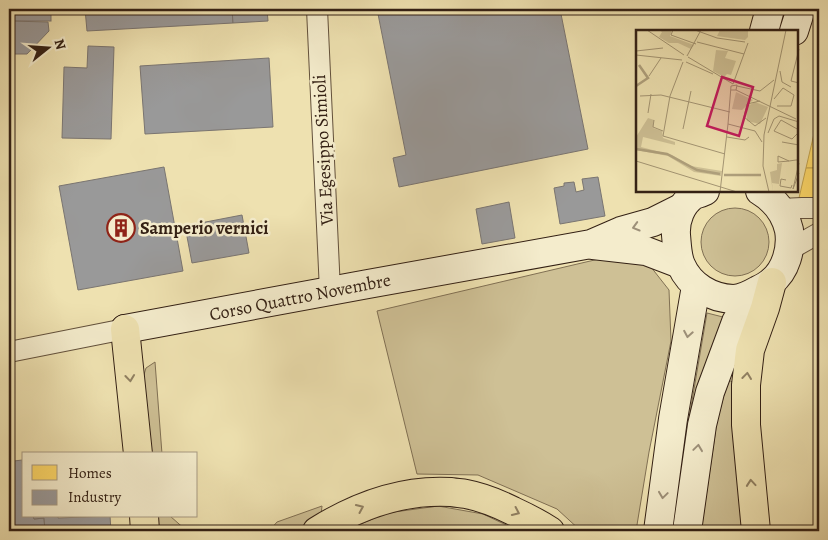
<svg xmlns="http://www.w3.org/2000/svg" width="828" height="540" viewBox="0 0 828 540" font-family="Alegreya,serif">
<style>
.green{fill:#cec095;stroke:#807054}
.homes{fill:#ffd966;stroke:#c2a24d}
.industry{fill:#999;stroke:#7a7571}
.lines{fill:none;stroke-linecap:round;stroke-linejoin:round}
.minor-casing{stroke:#62503b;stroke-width:22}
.secondary-casing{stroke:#332014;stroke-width:30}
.motorway-casing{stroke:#332014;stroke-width:30}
.minor{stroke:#f4eccc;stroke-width:20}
.secondary{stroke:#f4eccc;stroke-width:28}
.motorway{stroke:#eee1b0;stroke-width:28}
.oneway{stroke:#9d9079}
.oneway2{stroke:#908062}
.labels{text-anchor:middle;stroke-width:5;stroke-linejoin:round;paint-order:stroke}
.street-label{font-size:18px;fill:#332014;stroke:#f4eccc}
.poi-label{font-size:18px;font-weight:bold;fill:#332014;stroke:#f4eccc;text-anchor:start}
.inset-river{fill:none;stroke:#ae9f7b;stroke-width:2.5}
.inset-road{fill:none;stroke:#a39472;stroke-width:1}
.view{fill:#c2185b;fill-opacity:0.15;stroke:#c2185b;stroke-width:2.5}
.inset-edge{fill:none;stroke:#332014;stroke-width:2.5}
</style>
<rect width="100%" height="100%" fill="#eee1b0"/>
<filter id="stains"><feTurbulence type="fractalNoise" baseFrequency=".004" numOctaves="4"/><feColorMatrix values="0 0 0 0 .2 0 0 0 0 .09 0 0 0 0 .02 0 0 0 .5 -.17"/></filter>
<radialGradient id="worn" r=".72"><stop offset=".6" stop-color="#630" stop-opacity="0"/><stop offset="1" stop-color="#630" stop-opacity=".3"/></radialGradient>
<g class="green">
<circle cx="735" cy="242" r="34"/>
<polygon points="603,258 647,262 669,290 671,341 649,452 636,531 581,531 557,509 478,475 417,474 377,311"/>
<polygon points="707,313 727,318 683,473 679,477"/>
<polygon points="155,362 162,454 148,454 143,378 146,368"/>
<polygon points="728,380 735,383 747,531 701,531 717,421"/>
<polygon points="322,506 321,515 300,531 269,531 277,522"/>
<polygon points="438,506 483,514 519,531 344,531 387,513"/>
<polygon points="153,516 170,516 187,531 155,531"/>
</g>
<g class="homes">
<polygon points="819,113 819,168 806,168 813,138"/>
<polygon points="806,168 819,168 819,199 799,198"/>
</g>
<g class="industry">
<rect x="9" y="9" width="42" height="12"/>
<polygon points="85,9 232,9 233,23 87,31"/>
<polygon points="232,9 267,9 268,21 233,23"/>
<polygon points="377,9 560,9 588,149 399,187 393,158 406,155"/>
<polygon points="9,21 48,22 49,31 27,54 9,54"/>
<polygon points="88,46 114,47 111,139 62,138 64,67 87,68"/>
<polygon points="269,58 273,127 145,134 140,66"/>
<polygon points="164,167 183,271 78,290 59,186"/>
<polygon points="598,177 605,216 560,224 554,188 564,186 564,183 574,182 576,192 584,190 582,179"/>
<polygon points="509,202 515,238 482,244 476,209"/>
<polygon points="242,215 249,253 192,263 185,226"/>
<polygon points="9,428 11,428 14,461 22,460 24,478 24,516 33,516 34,519 44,518 45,531 9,531"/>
<polygon points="33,516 58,516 58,518 110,516 111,531 45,531 44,518 34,519"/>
</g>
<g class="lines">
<defs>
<g id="minor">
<polyline points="317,9 330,291"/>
<polyline points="781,209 802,208 819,208"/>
<polyline points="789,250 819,233"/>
<polyline points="9,352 125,329"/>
</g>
<g id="secondary">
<polyline points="764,31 770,9"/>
<polyline points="794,31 801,9"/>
<path d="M705,191C701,193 697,194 694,195C681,204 675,220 676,235C677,245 677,256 681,265C690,286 711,298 733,299C741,299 751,294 758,290C762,288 768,285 771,282C786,271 792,248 789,230C785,213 775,200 760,191"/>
<polyline points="593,245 646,251 680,264"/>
<polyline points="125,329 368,284 591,244 621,231 653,222 681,208"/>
<polyline points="658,531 673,419 696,286"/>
<polyline points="687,531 702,425 710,392 736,322 752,294"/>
</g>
<g id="motorway">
<polyline points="125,329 138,454"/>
<polyline points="144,516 145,531"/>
<path d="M317,531C357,506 402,489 451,492C456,493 461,493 466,494C482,497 499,504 513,511C526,517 538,523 550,531"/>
<polyline points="756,531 746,425 746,385 750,350 765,308 772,282"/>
</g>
</defs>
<use href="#minor" class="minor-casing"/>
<use href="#secondary" class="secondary-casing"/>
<use href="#motorway" class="motorway-casing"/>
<use href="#minor" class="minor"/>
<use href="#secondary" class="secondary"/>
<use href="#motorway" class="motorway"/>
</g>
<defs><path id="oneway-chevron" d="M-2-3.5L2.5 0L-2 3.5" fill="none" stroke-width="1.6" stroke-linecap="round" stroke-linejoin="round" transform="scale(1.25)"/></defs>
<g class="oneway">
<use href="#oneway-chevron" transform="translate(636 227) rotate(164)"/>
<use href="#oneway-chevron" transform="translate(688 334) rotate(100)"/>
<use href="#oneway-chevron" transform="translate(698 448) rotate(-82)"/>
<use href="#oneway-chevron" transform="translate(663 495) rotate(98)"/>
</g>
<g class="oneway2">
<use href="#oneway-chevron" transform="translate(747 376) rotate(-83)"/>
<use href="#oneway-chevron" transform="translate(130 378) rotate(84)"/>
<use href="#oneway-chevron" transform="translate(751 483) rotate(-95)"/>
<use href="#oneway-chevron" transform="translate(360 508) rotate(-24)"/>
<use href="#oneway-chevron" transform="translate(516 512) rotate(25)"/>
</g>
<defs>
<symbol id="building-ring" viewBox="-11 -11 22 22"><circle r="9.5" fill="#f4eccc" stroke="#8f2418" stroke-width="1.5"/><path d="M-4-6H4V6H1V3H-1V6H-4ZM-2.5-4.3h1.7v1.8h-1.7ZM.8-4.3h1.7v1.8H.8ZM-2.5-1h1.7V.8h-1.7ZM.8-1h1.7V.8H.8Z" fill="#8f2418"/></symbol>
</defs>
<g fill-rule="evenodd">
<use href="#building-ring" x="105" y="212" width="32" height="32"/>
</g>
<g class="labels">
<g class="street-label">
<text transform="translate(323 150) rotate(-93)" y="6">Via Egesippo Simioli</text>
<text transform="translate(300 297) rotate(-11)" y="6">Corso Quattro Novembre</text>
</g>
<g class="poi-label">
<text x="140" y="234">Samperio vernici</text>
</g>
</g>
<g transform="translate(636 30)">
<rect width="162" height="162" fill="#eee1b0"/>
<path d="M23,0H36L34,6L58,15L55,19L42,13H33L23,7L26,2ZM84,0H112V7L109,10L81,6ZM80,20L92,21L89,28L100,31L95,45L91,44L88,47L77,41ZM100,62L117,70L106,80L96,79ZM119,72L132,77L124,94L111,91L110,77ZM12,88L18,90L17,98L26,101L27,108L39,112V115L7,107L5,117L36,125L55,136L86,141L85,146L58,142L32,126L0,120V107ZM146,133L143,154L136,153L137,162L134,142L141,140V134Z" fill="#cec095"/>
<path class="inset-river" d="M0,56L12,48L3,35M0,119L31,124L61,140L84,144M88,145H125"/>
<path class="inset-road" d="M11,0L48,25M37,0L35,5L60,14M59,0L81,8L109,12M61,12L108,24M163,19L155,51L163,53M0,21L27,18M0,25L46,30M51,26L65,0M52,27L97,54M47,32L34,66L27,106L89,124M50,32L77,44M144,41L146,52L155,57M13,46L25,28M97,54L112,13M101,56L124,61L138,50M100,60L160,89M4,66L25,65L94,82M138,69L147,58L158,65L155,76H141M124,71L111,74L108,87L119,96L130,88M12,83L15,64M18,90L17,97L27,101M92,94L95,56L101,55L100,60H95M92,94L119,101L126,112M47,99L55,61M163,100L145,90L138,101L156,109L163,102M132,103L138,89L143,86L163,92M91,107L109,110L113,107M146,112L163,115M0,131L101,162M153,131L142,126V132L153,131L160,130H163M163,133L157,159L163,143M150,150L145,149L144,156L155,158L156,155M84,162L92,94M133,162L127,136L128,105L150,0"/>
<path class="view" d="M86,47L117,57L103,106L71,96Z"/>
<rect width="162" height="162" class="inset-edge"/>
</g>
<rect width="828" height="540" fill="none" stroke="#eee1b0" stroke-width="30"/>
<rect x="10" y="10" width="808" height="520" fill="none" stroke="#332014" stroke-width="2.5"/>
<rect x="15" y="15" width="798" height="510" fill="none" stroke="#332014"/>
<rect x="22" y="452" width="175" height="65" fill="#f4eccc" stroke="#a79a82"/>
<rect x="32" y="465" width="25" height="15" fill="#ffd966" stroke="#a79a82"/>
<text x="68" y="478" font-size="15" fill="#332014">Homes</text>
<rect x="32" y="490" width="25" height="15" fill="#999999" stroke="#a79a82"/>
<text x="68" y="502" font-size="15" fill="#332014">Industry</text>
<g transform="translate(48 48) rotate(73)" stroke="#f4eccc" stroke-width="4" paint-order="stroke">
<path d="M0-4L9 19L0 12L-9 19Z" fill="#332014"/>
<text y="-8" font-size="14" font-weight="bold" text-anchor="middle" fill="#332014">N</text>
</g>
<rect width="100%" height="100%" filter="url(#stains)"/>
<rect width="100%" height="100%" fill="url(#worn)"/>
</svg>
